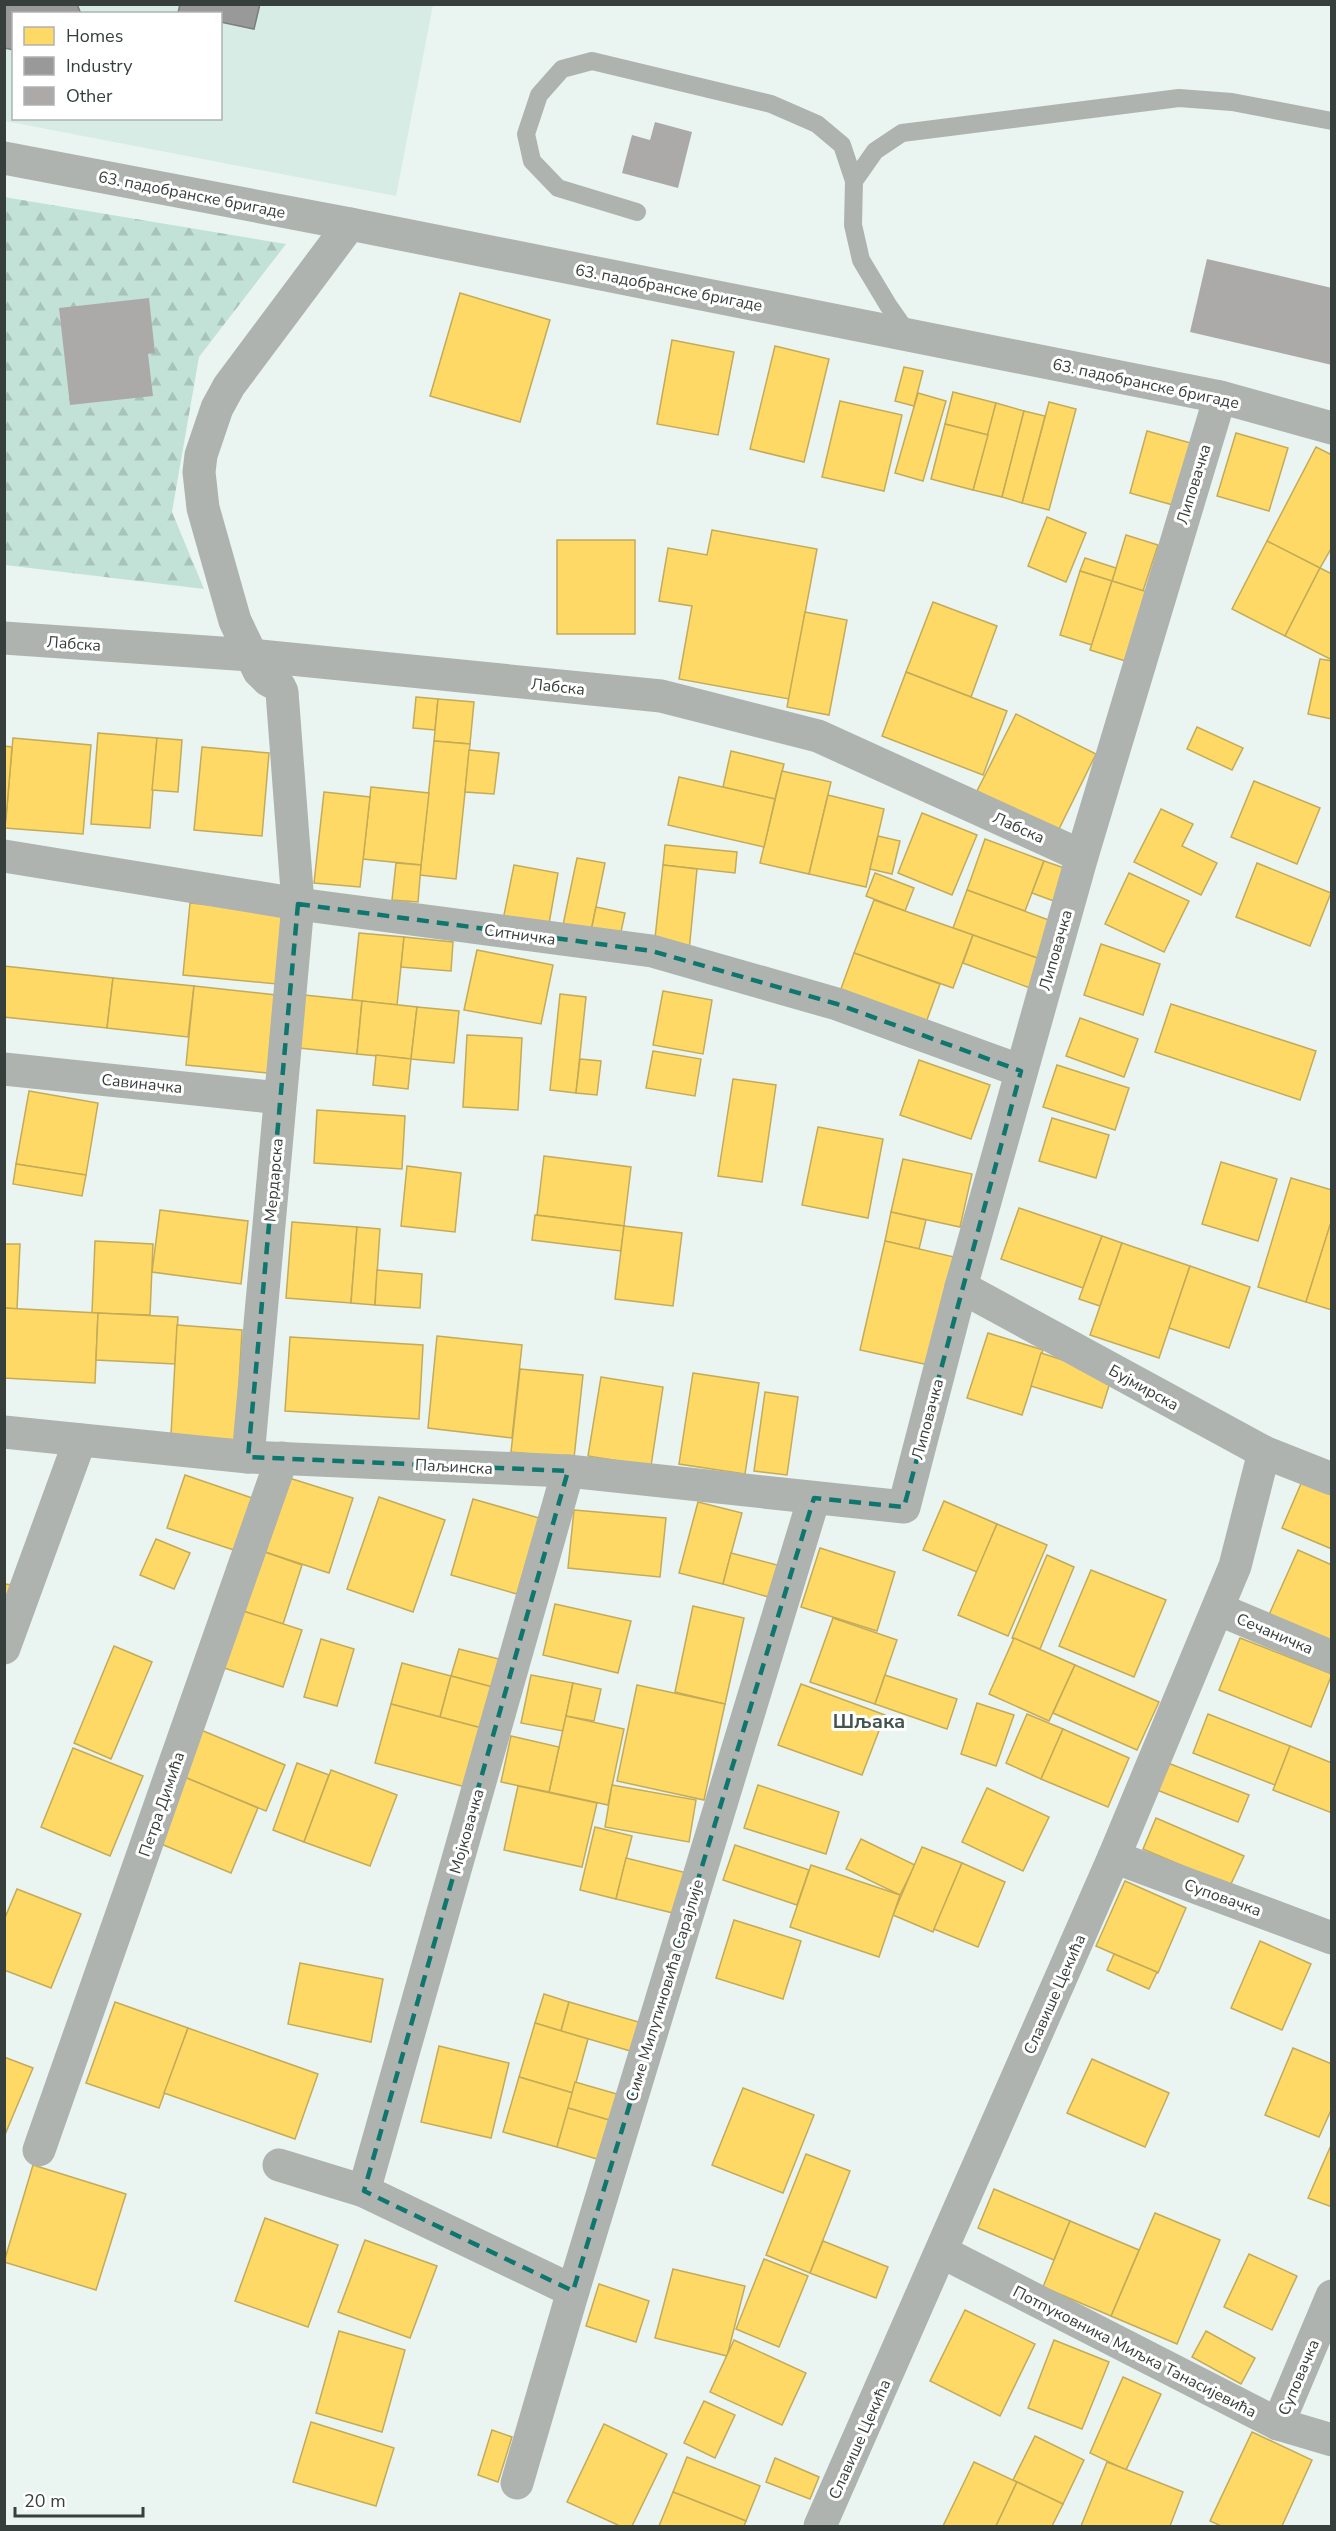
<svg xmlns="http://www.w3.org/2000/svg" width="1336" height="2531" viewBox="0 0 1336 2531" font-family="'Nunito Sans',sans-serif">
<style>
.built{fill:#d6ece5;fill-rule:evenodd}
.forest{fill:url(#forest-firs)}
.homes{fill:#ffd966;stroke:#c3ab59;stroke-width:1.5}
.industry{fill:#999;stroke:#7b7e7d;stroke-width:1.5}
.building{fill:#aca9a9}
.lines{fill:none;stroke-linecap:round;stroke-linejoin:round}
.service{stroke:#aeb3b0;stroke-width:18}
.minor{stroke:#aeb3b0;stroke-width:33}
.marked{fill:none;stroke:#0f766e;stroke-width:4.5;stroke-dasharray:12 8;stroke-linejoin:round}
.labels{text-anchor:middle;stroke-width:6;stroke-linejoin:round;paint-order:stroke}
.street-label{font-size:16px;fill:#363f3c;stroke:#fff}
.quarter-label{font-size:20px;font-weight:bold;fill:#43544e;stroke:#fff}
</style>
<defs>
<pattern id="forest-firs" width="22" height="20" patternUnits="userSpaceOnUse" patternTransform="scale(1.5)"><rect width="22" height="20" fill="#c3e2d7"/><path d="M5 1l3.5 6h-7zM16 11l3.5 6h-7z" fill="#a8c3b9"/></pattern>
</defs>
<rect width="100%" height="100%" fill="#eaf5f1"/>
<path class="built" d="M4,5H433L396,196L5,121ZM14,14H220V118H14Z"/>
<polygon class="forest" points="4,197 286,244 199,357 172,512 204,589 5,565"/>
<g class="homes">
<polygon points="460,293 550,320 520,422 430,396"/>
<polygon points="672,340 734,352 718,435 657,424"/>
<polygon points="775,346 829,359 804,462 750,449"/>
<polygon points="904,367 923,371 914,406 895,401"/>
<polygon points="953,392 996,403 988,435 945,424"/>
<polygon points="918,393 946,401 923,481 895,473"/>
<polygon points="840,401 902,415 884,491 822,477"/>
<polygon points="1049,402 1076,409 1049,510 1022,503"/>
<polygon points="996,403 1024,411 1002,497 973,490"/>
<polygon points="1024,411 1045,416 1022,503 1002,497"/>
<polygon points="945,424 988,435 973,490 931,479"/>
<polygon points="1147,431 1198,445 1180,507 1130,493"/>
<polygon points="1236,433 1288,448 1269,511 1217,496"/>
<polygon points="1316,447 1332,455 1332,547 1320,568 1267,541"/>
<polygon points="1047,517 1086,533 1066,582 1028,566"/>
<polygon points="712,530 817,549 789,699 679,679 692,606 659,601 668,548 707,555"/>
<polygon points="1126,535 1158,545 1143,591 1112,581"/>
<rect x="557" y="540" width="78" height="94"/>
<polygon points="1267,541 1320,568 1285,636 1232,609"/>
<polygon points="1085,558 1116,568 1112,581 1080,571"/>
<polygon points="1320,568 1332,574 1332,660 1285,636"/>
<polygon points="1080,571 1112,581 1092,645 1060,635"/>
<polygon points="1112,581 1157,595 1135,664 1090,650"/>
<polygon points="933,602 997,626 971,697 906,672"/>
<polygon points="805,612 847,620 829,715 787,707"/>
<polygon points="1320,659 1332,661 1332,719 1308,714"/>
<polygon points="906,672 1007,711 983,775 882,736"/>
<polygon points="416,697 438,699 435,730 413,728"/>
<polygon points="438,699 474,702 470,744 434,741"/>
<polygon points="1016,714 1096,754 1058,831 977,791"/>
<polygon points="1197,727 1243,748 1232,770 1187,749"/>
<polygon points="98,733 157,738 150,828 91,824"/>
<polygon points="13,738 91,745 83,834 5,828"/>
<polygon points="157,738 182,740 178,792 152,790"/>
<polygon points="434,741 470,744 456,879 420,875"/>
<polygon points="4,746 12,747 6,819 4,819"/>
<polygon points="202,747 269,753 262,836 194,830"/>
<polygon points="469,750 499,753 494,794 465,792"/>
<polygon points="731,751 784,764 775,799 723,787"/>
<polygon points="782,771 831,782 809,874 760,863"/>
<polygon points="679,777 775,799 764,847 668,825"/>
<polygon points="1254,781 1320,808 1297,864 1231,837"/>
<polygon points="371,787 429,793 421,865 363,859"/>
<polygon points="324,792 370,797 360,887 314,883"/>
<polygon points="828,795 884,809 866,887 809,874"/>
<polygon points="1161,809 1193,824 1182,846 1217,863 1201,895 1134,862"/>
<polygon points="922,813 977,835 952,895 898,873"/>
<polygon points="878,836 900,841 892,874 870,869"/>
<polygon points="985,839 1044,861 1025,911 967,890"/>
<polygon points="665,845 737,852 735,873 663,865"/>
<polygon points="577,858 605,863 590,936 562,930"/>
<polygon points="1044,861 1073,871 1062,904 1032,893"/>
<polygon points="396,863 421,865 418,902 392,900"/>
<polygon points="1257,863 1331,893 1310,946 1236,917"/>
<polygon points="514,865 558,873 548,929 503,920"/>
<polygon points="663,865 697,869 689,951 654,947"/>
<polygon points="875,873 914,888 905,911 866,896"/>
<polygon points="1129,873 1189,901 1164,952 1105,924"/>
<polygon points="967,890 1054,922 1040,959 953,928"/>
<polygon points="874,900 973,935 953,988 854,953"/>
<polygon points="190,903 285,912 277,984 183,975"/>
<polygon points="596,907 625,913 619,941 590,936"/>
<polygon points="359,933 404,937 397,1005 352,1000"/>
<polygon points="973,935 1040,959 1030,988 963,963"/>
<polygon points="404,937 453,942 451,971 401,967"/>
<polygon points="1101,944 1160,964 1143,1015 1084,995"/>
<polygon points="477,950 553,965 541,1024 464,1010"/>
<polygon points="854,953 940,984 924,1028 838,997"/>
<polygon points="4,966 113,978 107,1028 4,1017"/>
<polygon points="113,978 194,986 188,1037 107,1028"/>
<polygon points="194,986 276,995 268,1073 186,1065"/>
<polygon points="663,991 712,1000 703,1054 653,1045"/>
<polygon points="560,994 586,997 576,1093 550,1090"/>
<polygon points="304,995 362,1001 357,1054 299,1048"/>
<polygon points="362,1001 417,1007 411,1059 357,1054"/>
<polygon points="1171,1004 1316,1051 1300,1100 1155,1052"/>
<polygon points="417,1007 459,1011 454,1063 411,1059"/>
<polygon points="1080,1018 1138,1039 1124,1077 1066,1056"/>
<polygon points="467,1035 522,1038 518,1110 463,1107"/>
<polygon points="653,1051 701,1059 695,1096 646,1088"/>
<polygon points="376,1055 411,1059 408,1089 373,1085"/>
<polygon points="580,1059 601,1061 597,1095 576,1093"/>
<polygon points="919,1060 990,1085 971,1139 900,1115"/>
<polygon points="1057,1065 1129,1088 1115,1130 1043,1107"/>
<polygon points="733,1079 776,1085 762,1182 718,1176"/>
<polygon points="29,1091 98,1103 86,1175 16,1164"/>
<polygon points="317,1110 405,1116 402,1169 314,1163"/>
<polygon points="1052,1118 1109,1135 1096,1178 1039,1161"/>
<polygon points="818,1127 883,1139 868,1218 802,1205"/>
<polygon points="544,1156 631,1167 624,1226 537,1215"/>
<polygon points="903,1159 972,1174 960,1227 891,1212"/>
<polygon points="1221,1162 1277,1179 1258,1241 1202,1224"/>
<polygon points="16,1164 86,1175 82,1196 13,1184"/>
<polygon points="407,1166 461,1173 455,1232 401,1226"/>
<polygon points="1291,1178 1332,1190 1332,1220 1306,1302 1258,1287"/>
<polygon points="1019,1208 1102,1236 1083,1288 1001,1259"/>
<polygon points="160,1210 248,1221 241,1284 152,1272"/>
<polygon points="891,1212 926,1220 919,1249 885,1241"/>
<polygon points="535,1215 624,1226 621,1251 532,1240"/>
<polygon points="292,1222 357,1227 351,1303 286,1298"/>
<polygon points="1330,1225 1332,1225 1332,1310 1306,1302"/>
<polygon points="624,1226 682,1233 673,1306 615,1299"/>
<polygon points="357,1227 380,1229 375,1305 351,1303"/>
<polygon points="1102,1236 1122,1243 1100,1306 1079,1299"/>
<polygon points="95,1241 153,1244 150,1315 92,1313"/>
<polygon points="885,1241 954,1257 929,1365 860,1350"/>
<polygon points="1122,1243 1190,1266 1159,1358 1090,1335"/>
<polygon points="4,1244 20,1244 17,1309 4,1308"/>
<polygon points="1190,1266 1250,1287 1229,1348 1169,1328"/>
<polygon points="377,1270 422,1274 420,1308 375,1305"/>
<polygon points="4,1308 98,1313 95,1383 4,1378"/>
<polygon points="98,1313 178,1317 175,1364 96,1360"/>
<polygon points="177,1325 242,1330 236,1440 171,1435"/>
<polygon points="988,1333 1043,1350 1022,1415 967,1398"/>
<polygon points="437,1336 522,1345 512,1438 428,1428"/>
<polygon points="290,1337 423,1345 419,1419 285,1411"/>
<polygon points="1041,1353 1112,1376 1102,1408 1031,1386"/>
<polygon points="520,1369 583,1375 574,1458 511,1452"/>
<polygon points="693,1373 759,1383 745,1474 679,1464"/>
<polygon points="601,1377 663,1387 651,1466 588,1456"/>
<polygon points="765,1392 798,1397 787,1475 754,1471"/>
<polygon points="1306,1472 1332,1482 1332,1549 1282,1528"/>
<polygon points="185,1475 255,1499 237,1551 167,1528"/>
<polygon points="286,1477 353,1498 329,1573 262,1551"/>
<polygon points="379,1497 445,1520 413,1612 347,1589"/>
<polygon points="473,1499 539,1518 517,1594 451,1575"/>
<polygon points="944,1501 997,1524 977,1572 923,1550"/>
<polygon points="698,1502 742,1513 723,1584 679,1573"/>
<polygon points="574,1510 666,1518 660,1577 568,1568"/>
<polygon points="997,1524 1047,1545 1008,1636 958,1615"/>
<polygon points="156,1539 190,1553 174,1589 140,1575"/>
<polygon points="820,1548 895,1572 877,1631 801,1607"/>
<polygon points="1298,1550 1332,1565 1332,1637 1329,1643 1268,1617"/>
<polygon points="262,1551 302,1565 283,1624 243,1611"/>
<polygon points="731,1553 781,1566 772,1598 723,1584"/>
<polygon points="1047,1555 1074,1567 1040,1649 1012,1638"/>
<polygon points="1091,1570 1166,1600 1134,1677 1059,1646"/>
<polygon points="4,1584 13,1585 4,1630"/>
<polygon points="555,1604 631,1621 618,1673 543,1655"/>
<polygon points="693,1606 744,1618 725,1704 675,1692"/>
<polygon points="243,1611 302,1630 283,1687 224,1668"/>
<polygon points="833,1618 897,1640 875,1704 810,1682"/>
<polygon points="1014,1638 1075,1665 1049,1721 989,1694"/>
<polygon points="1240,1638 1332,1674 1311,1727 1219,1690"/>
<polygon points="321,1639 354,1649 337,1706 304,1697"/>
<polygon points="114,1646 152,1662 111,1759 74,1743"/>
<polygon points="459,1649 507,1661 500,1689 451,1676"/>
<polygon points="402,1663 451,1676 440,1717 391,1704"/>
<polygon points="1075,1665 1159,1702 1137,1750 1053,1713"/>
<polygon points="531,1675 573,1683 563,1731 521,1723"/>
<polygon points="885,1675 957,1699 947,1729 875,1704"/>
<polygon points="451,1676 500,1689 489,1730 440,1717"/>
<polygon points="573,1683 601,1689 594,1721 566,1716"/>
<polygon points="801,1684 885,1715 862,1775 778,1745"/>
<polygon points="637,1685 725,1704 704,1800 617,1781"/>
<polygon points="977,1703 1014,1715 996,1766 961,1754"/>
<polygon points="391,1704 489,1730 473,1789 375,1763"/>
<polygon points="1027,1714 1063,1729 1041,1779 1006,1763"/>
<polygon points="1208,1714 1290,1746 1275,1785 1193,1753"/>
<polygon points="566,1716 624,1729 608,1805 549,1792"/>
<polygon points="1063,1729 1129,1758 1108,1807 1041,1779"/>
<polygon points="201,1730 285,1765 266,1811 182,1776"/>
<polygon points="511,1736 559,1747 549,1792 501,1782"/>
<polygon points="1290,1746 1332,1763 1332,1813 1273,1790"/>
<polygon points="73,1748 143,1776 110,1856 41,1827"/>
<polygon points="297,1763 329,1775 304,1842 273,1830"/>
<polygon points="1168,1763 1249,1795 1238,1822 1157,1790"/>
<polygon points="331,1770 397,1795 370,1866 304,1842"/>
<polygon points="182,1776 258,1808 231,1873 154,1841"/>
<polygon points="612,1785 696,1800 689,1842 605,1827"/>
<polygon points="758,1785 839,1812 826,1854 744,1828"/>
<polygon points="518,1786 597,1803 582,1867 504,1850"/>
<polygon points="987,1788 1049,1817 1023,1871 962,1842"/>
<polygon points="1156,1818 1244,1856 1230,1886 1143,1849"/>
<polygon points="595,1827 632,1836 616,1899 580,1890"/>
<polygon points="861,1839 915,1865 900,1895 846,1869"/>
<polygon points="735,1845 809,1870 797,1905 723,1880"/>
<polygon points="922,1847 962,1863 933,1932 893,1915"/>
<polygon points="626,1858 687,1873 677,1914 616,1899"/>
<polygon points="962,1863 1005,1882 978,1947 934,1929"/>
<polygon points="811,1865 900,1895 879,1957 790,1927"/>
<polygon points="1125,1881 1186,1908 1158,1973 1096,1946"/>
<polygon points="17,1889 81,1914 51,1988 4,1970 4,1920"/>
<polygon points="734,1920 801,1941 783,1999 716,1978"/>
<polygon points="1260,1941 1311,1964 1282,2030 1231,2008"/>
<polygon points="1114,1954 1157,1972 1149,1989 1107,1970"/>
<polygon points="300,1963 383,1979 371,2042 288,2024"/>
<polygon points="544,1994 569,2002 561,2031 535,2023"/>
<polygon points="115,2002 188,2028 159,2108 86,2083"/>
<polygon points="569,2002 642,2023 634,2052 561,2031"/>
<polygon points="535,2023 588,2039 573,2093 519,2077"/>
<polygon points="188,2028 318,2074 295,2139 164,2093"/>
<polygon points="439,2046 509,2063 491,2138 421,2122"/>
<polygon points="1293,2048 1332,2064 1332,2108 1319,2137 1265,2115"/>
<polygon points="4,2057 33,2068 4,2137"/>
<polygon points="1092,2059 1169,2093 1145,2147 1067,2113"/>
<polygon points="519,2077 573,2093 557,2147 503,2132"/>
<polygon points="575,2082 617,2094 609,2120 568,2108"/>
<polygon points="743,2088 814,2115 783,2193 712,2165"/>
<polygon points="568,2108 609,2120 597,2159 557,2147"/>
<polygon points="1332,2143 1332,2207 1308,2198"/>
<polygon points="806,2154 850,2171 810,2273 766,2255"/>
<polygon points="33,2165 126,2194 96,2290 4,2262"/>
<polygon points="994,2189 1070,2221 1054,2260 978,2228"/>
<polygon points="1155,2213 1220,2240 1177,2344 1111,2316"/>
<polygon points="265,2218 338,2245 308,2327 235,2301"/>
<polygon points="1070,2221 1139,2250 1111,2316 1043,2287"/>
<polygon points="365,2240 437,2266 410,2338 338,2312"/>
<polygon points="823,2241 888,2267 876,2298 810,2273"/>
<polygon points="1249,2254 1297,2276 1272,2330 1224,2307"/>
<polygon points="764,2259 808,2276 779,2347 736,2329"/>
<polygon points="673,2269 745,2286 727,2356 655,2338"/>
<polygon points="599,2284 649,2301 636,2342 586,2326"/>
<polygon points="965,2310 1035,2344 1000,2416 930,2381"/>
<polygon points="339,2331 405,2350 382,2432 316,2413"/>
<polygon points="1206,2331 1255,2358 1241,2384 1192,2357"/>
<polygon points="734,2340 806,2373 782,2425 710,2392"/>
<polygon points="1054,2340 1109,2362 1082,2429 1028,2408"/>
<polygon points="1123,2377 1161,2394 1126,2470 1090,2453"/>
<polygon points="704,2401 735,2415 715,2458 684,2443"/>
<polygon points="311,2422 394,2448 376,2506 293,2482"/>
<polygon points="604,2424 667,2454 632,2526 620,2526 567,2502"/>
<polygon points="492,2430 512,2437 498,2482 478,2475"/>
<polygon points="1252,2432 1312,2460 1282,2526 1221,2526 1210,2521"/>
<polygon points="1035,2436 1084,2460 1063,2504 1013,2480"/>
<polygon points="687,2457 760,2486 746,2521 673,2492"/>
<polygon points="775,2458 819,2477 810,2499 766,2482"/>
<polygon points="974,2462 1017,2482 996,2526 943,2526"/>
<polygon points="1107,2462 1183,2492 1170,2526 1081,2526"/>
<polygon points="1017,2482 1063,2504 1052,2526 996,2526"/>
<polygon points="673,2492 746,2521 744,2526 659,2526"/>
</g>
<g class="industry">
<polygon points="4,4 77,4 81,14 14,14 14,50 4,48"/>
<polygon points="180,4 260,4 254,29 220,22 220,14 178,13"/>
</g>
<g class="building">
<polygon points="655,122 692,132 678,188 622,173 632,135 650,140"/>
<polygon points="1207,259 1332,288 1332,365 1190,332"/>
<polygon points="149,298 155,353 148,354 153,396 70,405 59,308"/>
</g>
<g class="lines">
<g class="service">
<polyline points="854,181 875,151 902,133 1179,98 1232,102 1332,121"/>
<polyline points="637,212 558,188 532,161 526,134 539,95 562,69 592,61 771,104 817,124 842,145 854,181 853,225 861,260 888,305 909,335"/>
</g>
<g class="minor">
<polyline points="4,158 350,224 1220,397 1332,428"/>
<polyline points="4,638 250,655 661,696 818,736 1082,856"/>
<polyline points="4,856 298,904 652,951 837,1004 1021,1071"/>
<polyline points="4,1069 280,1098"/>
<polyline points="961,1287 1264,1452 1332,1479"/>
<polyline points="4,1432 248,1457 568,1471 904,1507 961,1287 1082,856 1220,397"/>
<polyline points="248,1457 298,904 282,692 279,686 268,680 259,671 235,621 203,508 199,472 201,455 217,408 229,386 350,224"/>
<polyline points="1218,1609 1332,1657"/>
<polyline points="4,1648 80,1440"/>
<polyline points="1114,1857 1332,1938"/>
<polyline points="39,2150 282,1458"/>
<polyline points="279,2165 364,2191 573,2291"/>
<polyline points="364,2191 568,1471"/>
<polyline points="942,2252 1278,2424 1332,2440"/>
<polyline points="1278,2424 1332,2296"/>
<polyline points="517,2483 573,2291 814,1498"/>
<polyline points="820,2526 1114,1857 1235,1566 1264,1452"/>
</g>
</g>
<path class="marked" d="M298,904L652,951L837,1004L1021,1071L904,1507L814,1498L573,2291L364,2191L568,1471L248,1457Z"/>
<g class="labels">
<g class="street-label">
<text transform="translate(192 194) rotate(11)" y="6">63. падобранске бригаде</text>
<text transform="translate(669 287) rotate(11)" y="6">63. падобранске бригаде</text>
<text transform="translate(1146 383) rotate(12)" y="6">63. падобранске бригаде</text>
<text transform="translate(1193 484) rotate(-73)" y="6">Липовачка</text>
<text transform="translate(74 643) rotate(4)" y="6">Лабска</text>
<text transform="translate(558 686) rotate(6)" y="6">Лабска</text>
<text transform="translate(1019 827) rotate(24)" y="6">Лабска</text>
<text transform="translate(520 934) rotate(8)" y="6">Ситничка</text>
<text transform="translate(1055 950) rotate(-74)" y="6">Липовачка</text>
<text transform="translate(142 1083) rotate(6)" y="6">Савиначка</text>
<text transform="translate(273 1180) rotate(-85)" y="6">Мердарска</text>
<text transform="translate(1144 1387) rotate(29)" y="6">Бујмирска</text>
<text transform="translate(927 1419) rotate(-75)" y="6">Липовачка</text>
<text transform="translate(454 1466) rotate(3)" y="6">Паљинска</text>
<text transform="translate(1275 1633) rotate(23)" y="6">Сечаничка</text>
<text transform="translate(161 1804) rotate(-71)" y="6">Петра Димића</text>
<text transform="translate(466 1831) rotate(-74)" y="6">Мојковачка</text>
<text transform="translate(1223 1897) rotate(20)" y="6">Суповачка</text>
<text transform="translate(664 1990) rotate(-73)" y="6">Симе Милутиновића Сарајлије</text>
<text transform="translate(1054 1994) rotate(-66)" y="6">Славише Цекића</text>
<text transform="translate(1135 2351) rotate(27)" y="6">Потпуковника Миљка Танасијевића</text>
<text transform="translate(1298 2377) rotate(-67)" y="6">Суповачка</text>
<text transform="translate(859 2439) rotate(-66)" y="6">Славише Цекића</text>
</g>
<g class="quarter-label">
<text x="869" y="1728">Шљака</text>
</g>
</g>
<rect width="1336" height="2531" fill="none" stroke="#363f3c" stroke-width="12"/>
<rect x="12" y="12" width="210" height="108" fill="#ffffff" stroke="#afb2b1" stroke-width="1.5"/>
<rect x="24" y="27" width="30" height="18" fill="#ffd966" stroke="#afb2b1" stroke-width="1.5"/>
<text x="66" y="42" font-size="18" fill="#363f3c">Homes</text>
<rect x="24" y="57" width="30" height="18" fill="#999999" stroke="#afb2b1" stroke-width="1.5"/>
<text x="66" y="72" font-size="18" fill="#363f3c">Industry</text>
<rect x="24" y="87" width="30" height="18" fill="#aca9a9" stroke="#afb2b1" stroke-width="1.5"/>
<text x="66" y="102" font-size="18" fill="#363f3c">Other</text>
<path d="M15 2507v9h128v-9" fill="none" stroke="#363f3c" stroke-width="3"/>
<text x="24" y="2507" font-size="18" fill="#363f3c" stroke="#ffffff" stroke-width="4.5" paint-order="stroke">20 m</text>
</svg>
